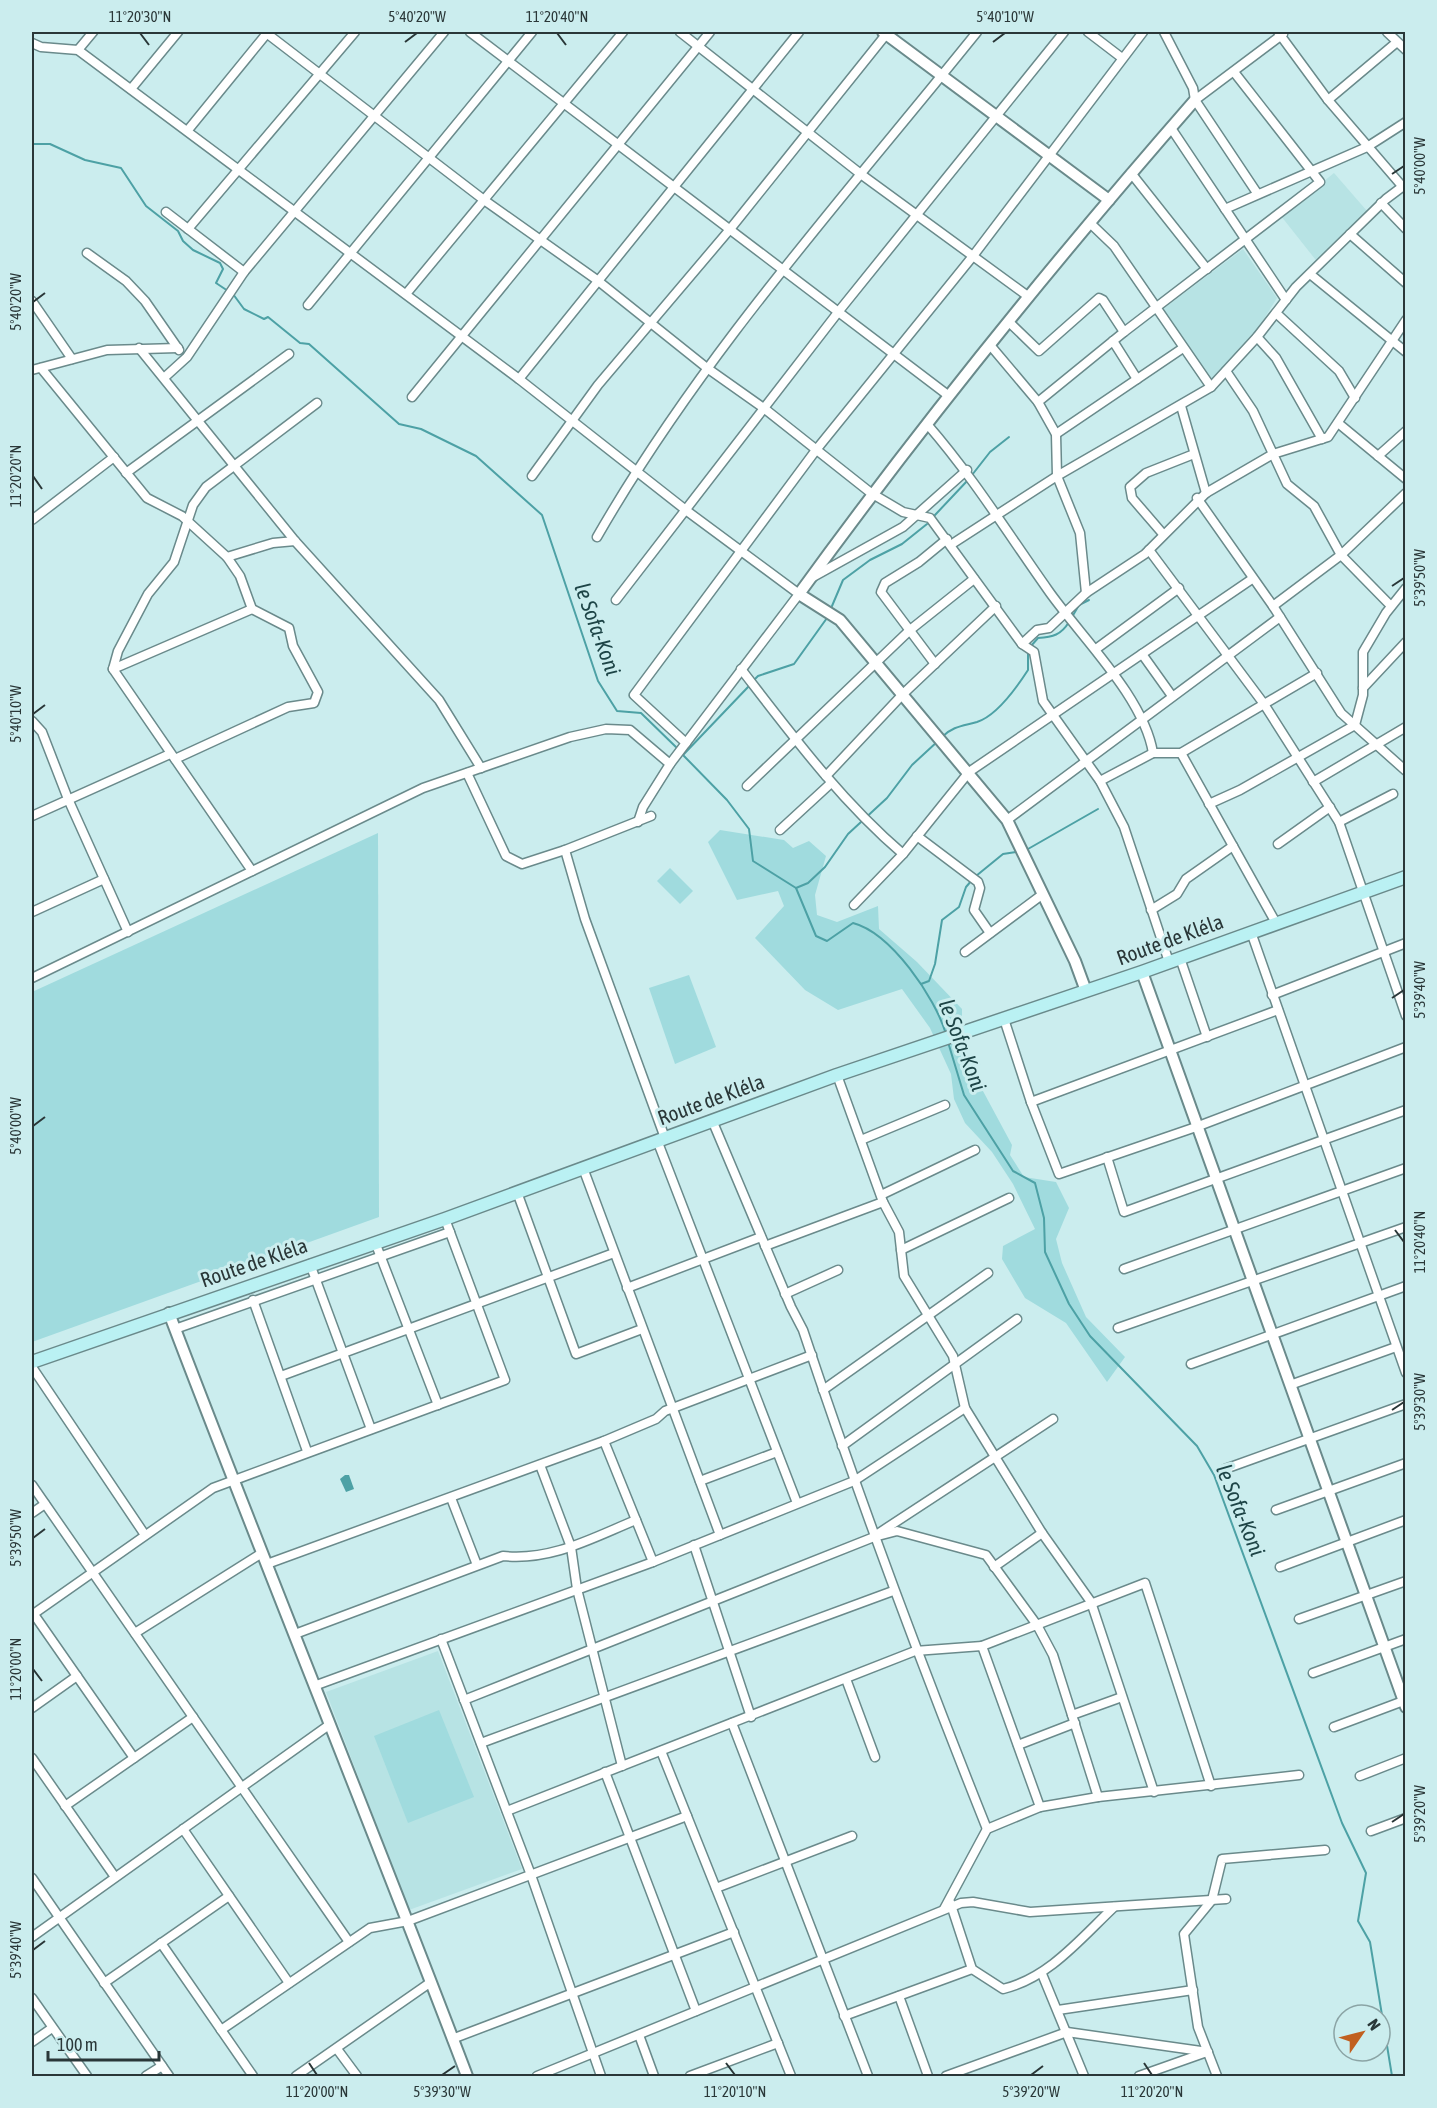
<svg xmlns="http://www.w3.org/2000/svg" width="1437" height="2108" viewBox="0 0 1437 2108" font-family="'Asap Condensed',sans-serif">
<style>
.built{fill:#b7e3e4}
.green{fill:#a0dbde}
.water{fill:#4da1a5}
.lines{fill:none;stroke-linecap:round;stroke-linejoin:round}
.stream{stroke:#4da1a5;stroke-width:2}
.minor-casing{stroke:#6a8a8b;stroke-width:11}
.tertiary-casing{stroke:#6a8a8b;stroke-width:14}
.secondary-casing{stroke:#6a8a8b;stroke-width:15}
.minor{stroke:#fff;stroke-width:8}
.tertiary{stroke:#fff;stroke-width:10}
.secondary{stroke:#baf1f3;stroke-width:12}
.ticks{fill:none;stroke:#2a3738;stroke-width:2}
.labels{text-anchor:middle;stroke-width:6;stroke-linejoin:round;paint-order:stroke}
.street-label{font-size:21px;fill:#2a3738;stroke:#cbedee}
.water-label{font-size:22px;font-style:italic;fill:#1e4547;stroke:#cbedee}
.neatline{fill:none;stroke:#2a3738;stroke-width:2}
.ticks-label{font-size:15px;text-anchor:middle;fill:#2a3738}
</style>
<rect width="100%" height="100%" fill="#cbedee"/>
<g class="built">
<polygon points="1334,173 1367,211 1319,264 1281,216"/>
<polygon points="1243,249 1277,298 1252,338 1213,381 1163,309"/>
<polygon points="438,1651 522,1869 409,1910 326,1692"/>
</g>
<g class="green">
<polygon points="720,830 784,840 793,848 809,841 826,856 815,895 817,915 837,922 878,906 879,929 917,962 962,1009 962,1052 1012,1145 1010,1155 1024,1177 1056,1182 1069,1208 1056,1239 1062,1263 1086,1317 1125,1357 1107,1382 1066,1323 1025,1298 1002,1259 1003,1246 1035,1229 1013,1184 992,1152 965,1123 954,1099 951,1074 930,1028 902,989 838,1010 805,990 755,938 784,906 778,891 737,900 708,842"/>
<polygon points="378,833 379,1217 32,1342 32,992"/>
<polygon points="670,868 693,891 680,904 657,881"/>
<polygon points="689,975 716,1047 675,1064 649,988"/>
<polygon points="439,1710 474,1797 408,1823 374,1736"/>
</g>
<polygon class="water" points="345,1475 349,1475 354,1489 346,1492 340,1479"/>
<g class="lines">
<g class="stream">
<polyline points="32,144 50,144 85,160 121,168 146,206 178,231 183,241 193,250 220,263 223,269 216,283 228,291"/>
<polyline points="233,294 244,309 264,319 268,317 300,343 309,344 399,424 421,429 476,456 542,515 598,681 617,711 641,713 678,749"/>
<polyline points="972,475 990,452 1009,437"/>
<polyline points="935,515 968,480"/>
<polyline points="832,606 843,580 870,560 902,544 927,524"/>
<polyline points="1072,617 1079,605 1089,600"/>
<path d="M1031,646L1038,638C1053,637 1061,635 1069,622"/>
<polyline points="753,681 758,676 794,664 827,618"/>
<path d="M942,737C953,726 963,726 977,722C996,716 1017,687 1028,670V650"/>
<path d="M682,754L727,800L749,829L753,861L796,888L816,936L827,941L853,923C891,933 935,997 946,1034"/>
<polyline points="683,755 749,686"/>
<polyline points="1028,849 1098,809"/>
<polyline points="976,876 1003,854 1016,852"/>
<polyline points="796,888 808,883 825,867 848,834 887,798 912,765 938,741"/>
<polyline points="921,984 929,981 935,964 942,920 959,907 966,887 972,880"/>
<polyline points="948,1042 964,1095 1013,1171 1035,1183 1044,1218 1045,1252 1069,1304 1090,1336 1197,1446 1214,1475 1342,1823 1366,1873 1358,1921 1370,1942 1392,2076"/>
</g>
<defs>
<g id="minor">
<polyline points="265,32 484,200 597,280 707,368 765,409 871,493 903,512 930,518 1022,644 1037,630 1049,628 1086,593 1145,554 1206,493 1273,454 1328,437 1406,320"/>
<polyline points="470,32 949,396"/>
<polyline points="680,32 862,175 1029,297"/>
<polyline points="1088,32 1122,58"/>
<polyline points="1164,32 1193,88 1195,100 1257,193"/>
<polyline points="1278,32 1328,100 1402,186"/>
<polyline points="1387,32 1406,50"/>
<polyline points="32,43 41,47 78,50 519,379 687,511 799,594 670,764 643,807 638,822"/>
<polyline points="78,50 93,32"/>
<polyline points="131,89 178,32"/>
<polyline points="1195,100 1283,34"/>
<polyline points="1328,100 1397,42"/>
<polyline points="1171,128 1286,300"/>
<polyline points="188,130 268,32"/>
<polyline points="1131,173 1207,269"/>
<polyline points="1381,203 1406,229"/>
<polyline points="1225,209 1367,147 1406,122"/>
<polyline points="166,212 244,272"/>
<polyline points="1090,223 1114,246 1211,387"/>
<polyline points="188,229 355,32"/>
<polyline points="1350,234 1406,283"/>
<polyline points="87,253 126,281 145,301 179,350"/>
<polyline points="1310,274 1406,352"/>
<polyline points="406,294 623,32"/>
<polyline points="32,301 72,359"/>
<polyline points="308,305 532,32"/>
<polyline points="1276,313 1339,371 1355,398"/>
<polyline points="1009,322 1039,351 1099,298 1103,300 1124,332"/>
<polyline points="1257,337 1276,358 1322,439"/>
<polyline points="1113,341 1137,379"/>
<polyline points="990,345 1038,402 1056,434 1057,476 1080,533 1086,593"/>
<polyline points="139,348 295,541 439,700 481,768"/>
<polyline points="41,368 147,498 182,516 227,557 240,576 252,609 289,628 293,646 318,692 314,703 288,707 175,759"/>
<polyline points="32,370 107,350 178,348"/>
<polyline points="1226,371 1253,411 1287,484 1314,506 1341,555 1391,606"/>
<polyline points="165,377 187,357 244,272 444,32"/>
<polyline points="519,379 799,32"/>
<polyline points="412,397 710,32"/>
<polyline points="1038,402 1124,332 1320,182 1234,72"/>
<polyline points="1181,406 1206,493"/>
<polyline points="1338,423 1406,479"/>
<path d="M927,424C973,477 1007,532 1048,590C1080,636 1144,697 1153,753"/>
<polyline points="1056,434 1183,348"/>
<polyline points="1378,456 1406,431"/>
<polyline points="126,473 289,354"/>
<polyline points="532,476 598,385 731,228 888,32"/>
<polyline points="1197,498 1273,606 1341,713 1406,771"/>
<polyline points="32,520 114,457"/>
<polyline points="1163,534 1132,498 1130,487 1146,473 1194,454"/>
<path d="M597,537C702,354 845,196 977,32"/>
<polyline points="952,544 1057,476 1211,387 1257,337 1296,287 1386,199 1406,184"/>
<polyline points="1149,550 1264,704 1339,822 1406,1016"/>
<polyline points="227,557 273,543 295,541"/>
<polyline points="813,577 903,527 967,470"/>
<polyline points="616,600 839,311 1064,32"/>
<polyline points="1273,606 1341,555 1406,493"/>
<polyline points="1022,644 1034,652 1043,701 1100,781 1124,827 1169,962"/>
<polyline points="1096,649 1179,588"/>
<polyline points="1142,654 1172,696"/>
<polyline points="935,664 881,592 885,583 919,562 947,539"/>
<polyline points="113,669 252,609"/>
<path d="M741,669C792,735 840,800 903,854"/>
<polyline points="1363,688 1406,642"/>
<polyline points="32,721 42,732 68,799 128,932"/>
<polyline points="686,743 634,695 816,450 973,256 1143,32"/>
<polyline points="1181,753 1276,923"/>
<polyline points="467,773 506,856 522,864 565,850 651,816"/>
<polyline points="826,776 903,694 996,606"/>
<polyline points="1100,781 1153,753 1181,753 1317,673"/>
<polyline points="1313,782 1406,727"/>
<polyline points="747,786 910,630 974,579"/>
<polyline points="1209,804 1240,790 1355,725 1363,695 1363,652 1386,613 1406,588"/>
<polyline points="32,816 170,754"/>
<polyline points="1007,820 1280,617"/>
<polyline points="1339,822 1393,794"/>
<polyline points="780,830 830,784"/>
<polyline points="917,836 978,882 980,888 974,910 990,933"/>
<polyline points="1278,844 1330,807"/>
<polyline points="565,850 585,919 665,1138"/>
<polyline points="252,871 113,669 118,651 148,594 174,562 193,505 206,487 317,403"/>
<polyline points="854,905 903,854 969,772 1252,579"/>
<polyline points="1151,910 1177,894 1186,879 1233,846"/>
<polyline points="32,912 104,879"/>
<polyline points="1251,932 1406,1373"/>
<polyline points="965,952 1043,894"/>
<polyline points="1180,958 1207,1037"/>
<polyline points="32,978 423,788 570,737 606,729 630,730 670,764"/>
<polyline points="1272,995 1406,943"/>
<polyline points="1004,1019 1031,1102 1059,1174 1196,1127 1406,1047"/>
<polyline points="837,1075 883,1202 899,1232 904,1276 953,1356 965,1408 1042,1533 1091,1602 1154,1792"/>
<polyline points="1031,1102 1278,1010"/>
<path d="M712,1120L791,1307L803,1330C859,1498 921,1664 987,1829"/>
<polyline points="657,1140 797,1503"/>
<polyline points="861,1140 945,1105"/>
<polyline points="1107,1157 1124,1212 1406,1110"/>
<polyline points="583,1168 720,1535"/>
<polyline points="517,1192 576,1354 642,1329"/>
<polyline points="881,1195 975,1150"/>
<polyline points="375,1242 438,1405"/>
<polyline points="765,1246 883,1202"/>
<polyline points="901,1250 1009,1198"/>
<polyline points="310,1264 371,1429"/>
<polyline points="1124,1269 1406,1168"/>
<polyline points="627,1288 761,1237"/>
<polyline points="785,1294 838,1270"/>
<polyline points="253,1300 307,1451"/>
<polyline points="1118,1328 1406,1227"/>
<polyline points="175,1329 450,1232"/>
<polyline points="1191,1364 1406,1286"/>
<polyline points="32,1367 145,1535"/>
<polyline points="281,1376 614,1253"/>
<polyline points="1290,1385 1396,1347"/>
<polyline points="823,1390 988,1273"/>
<polyline points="604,1441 653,1562"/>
<polyline points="842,1446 1017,1319"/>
<polyline points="540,1465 571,1547 577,1589 622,1766"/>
<polyline points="1225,1469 1406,1404"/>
<polyline points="700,1481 777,1452"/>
<polyline points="32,1485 349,1942"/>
<polyline points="451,1498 477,1565"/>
<polyline points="1276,1510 1406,1463"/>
<polyline points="32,1513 45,1504"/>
<polyline points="879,1533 1053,1419"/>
<polyline points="694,1545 751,1717"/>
<polyline points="267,1564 604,1441 656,1419 665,1411 812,1355"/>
<polyline points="994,1567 1042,1533"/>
<polyline points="1280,1567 1406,1520"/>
<polyline points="33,1613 134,1758"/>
<polyline points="32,1615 213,1488 505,1380 445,1219"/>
<polyline points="1299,1619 1406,1581"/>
<polyline points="135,1633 262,1553"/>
<path d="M295,1634L503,1556C552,1561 592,1538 636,1520"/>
<polyline points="441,1639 531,1875 601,2076"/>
<polyline points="1313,1673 1406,1639"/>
<polyline points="846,1679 875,1757"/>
<polyline points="314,1686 653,1562 854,1481 965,1408"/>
<polyline points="464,1700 874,1537 897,1531 986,1555 1037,1625 1053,1655 1098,1797"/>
<polyline points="32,1708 77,1676"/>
<polyline points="1072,1715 1122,1697"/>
<polyline points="732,1723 868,2076"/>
<polyline points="1334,1727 1406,1700"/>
<polyline points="481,1743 893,1591"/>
<polyline points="1018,1745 1075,1723"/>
<polyline points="661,1751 791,2076"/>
<polyline points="32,1758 115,1877"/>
<polyline points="605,1772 696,2011"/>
<polyline points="1360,1776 1406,1758"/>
<polyline points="65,1806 193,1717"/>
<polyline points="1040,1807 982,1646 1145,1583 1211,1786"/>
<polyline points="507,1811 915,1651 982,1646"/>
<polyline points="183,1829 289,1983"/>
<polyline points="1371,1831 1406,1818"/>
<polyline points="32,1878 169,2076"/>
<polyline points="716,1888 852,1836"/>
<path d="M950,1902L972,1969L1003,1989C1049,1978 1081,1938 1114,1907"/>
<polyline points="944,1909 987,1829 1040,1807 1098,1797 1299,1775"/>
<polyline points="32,1937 329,1725"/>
<polyline points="161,1943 253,2076"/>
<polyline points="1042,1974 1084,2076"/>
<polyline points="104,1983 229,1896"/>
<polyline points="899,1996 928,2076"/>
<polyline points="32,1998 87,2076"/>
<polyline points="1058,2010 1193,1990"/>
<polyline points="844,2016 972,1969"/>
<polyline points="221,2030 370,1928 408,1921 687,1816"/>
<polyline points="639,2035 654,2076"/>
<polyline points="452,2039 734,1932"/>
<polyline points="32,2042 52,2028"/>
<polyline points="337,2049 357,2076"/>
<polyline points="146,2076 162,2066"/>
<polyline points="296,2076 431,1982"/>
<polyline points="537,2076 961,1903 973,1902 1030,1912 1226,1899"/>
<polyline points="690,2076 778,2043"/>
<polyline points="946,2076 1067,2032 1208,2052"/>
<polyline points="1139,2076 1204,2053"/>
<polyline points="1217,2076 1198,2027 1184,1934 1212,1900 1222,1859 1325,1850"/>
</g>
<g id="tertiary">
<polyline points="883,32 1109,200"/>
<polyline points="1142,972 1406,1707"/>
<path d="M1086,991L1075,961L1007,820L840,620L799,594C923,423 1056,259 1195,100"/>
<path d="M169,1313C266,1568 370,1821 467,2076"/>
</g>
<polyline id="secondary" points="32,1362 445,1219 837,1075 1142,972 1406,877"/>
</defs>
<use href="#minor" class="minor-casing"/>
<use href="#tertiary" class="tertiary-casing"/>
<use href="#secondary" class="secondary-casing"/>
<use href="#minor" class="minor"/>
<use href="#tertiary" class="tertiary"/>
<use href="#secondary" class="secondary"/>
</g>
<path class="ticks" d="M140,33L149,45M557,33L566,45M405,42L417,33M993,42L1005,33M1392,174L1404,166M33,302L45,293M33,476L42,489M1392,586L1404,578M33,714L45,705M1392,998L1404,990M33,1126L45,1117M1395,1230L1404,1242M1392,1410L1404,1402M33,1538L45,1529M33,1669L42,1681M1392,1822L1404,1814M33,1950L45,1941M309,2063L317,2075M726,2063L735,2075M1144,2063L1152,2075M442,2075L455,2066M1031,2075L1043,2066"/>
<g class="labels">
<g class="street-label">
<text transform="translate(1170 940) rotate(-20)" y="7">Route de Kléla</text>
<text transform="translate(711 1100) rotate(-20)" y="7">Route de Kléla</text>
<text transform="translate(254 1263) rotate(-19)" y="7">Route de Kléla</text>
</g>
<g class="water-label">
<text transform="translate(598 629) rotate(70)" y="8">le Sofa-Koni</text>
<text transform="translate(963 1045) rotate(69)" y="8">le Sofa-Koni</text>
<text transform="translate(1241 1510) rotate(68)" y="8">le Sofa-Koni</text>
</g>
</g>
<rect width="1437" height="2108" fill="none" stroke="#cbedee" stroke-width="66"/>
<g transform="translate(1362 2033) rotate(55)"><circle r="28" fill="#cbedee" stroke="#8ba4a5" stroke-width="1.5"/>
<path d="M0-4.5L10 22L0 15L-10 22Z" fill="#c16020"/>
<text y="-9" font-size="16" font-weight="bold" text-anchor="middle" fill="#2a3738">N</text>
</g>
<path d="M48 2051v9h111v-9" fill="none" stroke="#2a3738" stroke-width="3"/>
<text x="57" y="2051" font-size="18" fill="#2a3738" stroke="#cbedee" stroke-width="4.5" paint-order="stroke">100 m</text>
<rect x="33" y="33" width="1371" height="2042" class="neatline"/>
<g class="ticks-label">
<text x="140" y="22">11°20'30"N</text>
<text x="417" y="22">5°40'20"W</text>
<text x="557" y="22">11°20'40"N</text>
<text x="1005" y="22">5°40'10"W</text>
<text transform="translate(1420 166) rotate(-90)" y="5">5°40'00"W</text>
<text transform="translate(16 302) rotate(-90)" y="5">5°40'20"W</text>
<text transform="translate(16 476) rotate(-90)" y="5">11°20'20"N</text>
<text transform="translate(1420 578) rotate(-90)" y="5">5°39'50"W</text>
<text transform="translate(16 714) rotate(-90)" y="5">5°40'10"W</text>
<text transform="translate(1420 990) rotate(-90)" y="5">5°39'40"W</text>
<text transform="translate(16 1126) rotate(-90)" y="5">5°40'00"W</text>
<text transform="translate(1420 1242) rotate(-90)" y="5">11°20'40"N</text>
<text transform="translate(1420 1402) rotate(-90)" y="5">5°39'30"W</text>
<text transform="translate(16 1538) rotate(-90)" y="5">5°39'50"W</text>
<text transform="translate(16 1669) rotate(-90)" y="5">11°20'00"N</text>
<text transform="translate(1420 1814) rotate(-90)" y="5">5°39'20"W</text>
<text transform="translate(16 1950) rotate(-90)" y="5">5°39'40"W</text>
<text x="317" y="2097">11°20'00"N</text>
<text x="442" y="2097">5°39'30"W</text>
<text x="735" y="2097">11°20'10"N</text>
<text x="1031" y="2097">5°39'20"W</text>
<text x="1152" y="2097">11°20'20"N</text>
</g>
</svg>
